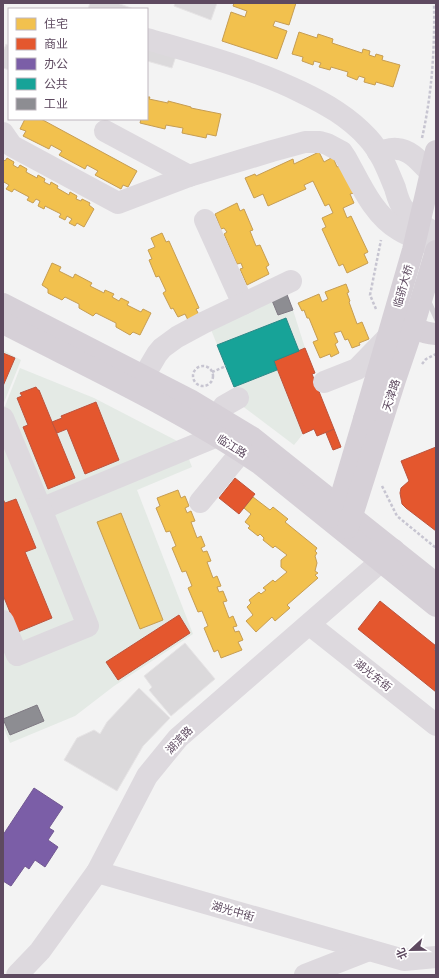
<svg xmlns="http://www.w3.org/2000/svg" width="439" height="978" viewBox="0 0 439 978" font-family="'Open Sans','Noto Sans SC',sans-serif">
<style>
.commercial{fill:#e4eae5}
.homes{fill:#f2c14e;stroke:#c69d53}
.shops{fill:#e4572e;stroke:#bc533d}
.offices{fill:#7b5ea7;stroke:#725892}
.public{fill:#17a398;stroke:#2c8887}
.industry{fill:#8d8d92;stroke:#7f7983}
.building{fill:#dbd9db;stroke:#e6e4e5}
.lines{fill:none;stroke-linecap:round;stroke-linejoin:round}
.minor-tunnel{stroke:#d5d1d6;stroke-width:22;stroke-dasharray:22 11;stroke-linecap:butt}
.path{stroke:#c7c5d1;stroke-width:2.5;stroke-dasharray:3 2;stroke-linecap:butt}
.minor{stroke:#ddd9de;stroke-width:22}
.major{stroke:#d6d0d7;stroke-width:22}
.path-bridge{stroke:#c7c5d1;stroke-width:2.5;stroke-dasharray:3 2;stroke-linecap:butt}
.major-bridge{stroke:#d6d0d7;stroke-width:22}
.labels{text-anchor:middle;stroke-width:4;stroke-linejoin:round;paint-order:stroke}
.street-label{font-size:11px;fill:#5e4a60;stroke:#fff}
</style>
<rect width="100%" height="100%" fill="#f3f3f3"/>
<g class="commercial">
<polygon points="271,298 293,310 305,348 315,373 312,375 341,447 333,450 326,433 317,436 314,429 303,434 294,445 241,405 210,327"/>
<polygon points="3,350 21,360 3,405"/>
<polygon points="20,368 94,398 183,444 192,467 137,490 193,634 114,686 75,716 10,743 3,726 3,407 5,406"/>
</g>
<g class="homes">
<polygon points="234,3 296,3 289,25 275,21 273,26 287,31 277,59 222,41 231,12 245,17 247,11 233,6"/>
<polygon points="299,32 317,38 318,34 333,39 332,43 362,53 363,49 370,51 369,55 375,57 376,54 383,56 382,60 400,65 393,87 376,82 375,85 364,82 365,78 359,76 357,80 347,76 348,72 331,67 330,70 319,67 321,63 314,61 313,65 302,61 303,57 292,54"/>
<polygon points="147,97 150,97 149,99 168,103 168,101 191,107 191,108 221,114 216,136 207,134 206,138 182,133 183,128 166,125 165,129 140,123 141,119 147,119"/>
<polygon points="25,119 41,119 137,171 128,187 123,185 121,189 95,175 98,171 87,165 85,169 59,155 62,151 51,145 49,149 23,136 26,131 20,129"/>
<polygon points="319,152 324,162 333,157 337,167 342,165 354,193 350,194 354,203 343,208 347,218 351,216 368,252 364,254 368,263 347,273 343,264 339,266 322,229 326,227 322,218 333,213 329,204 325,206 313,181 304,185 306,189 268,206 263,194 254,198 245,178 255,174 256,176 293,159 294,164"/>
<polygon points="7,158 14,162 13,165 18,168 20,165 27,169 26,172 37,178 38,175 45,179 44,182 50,185 51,182 58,186 57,188 69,195 70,192 77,196 76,199 81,201 82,199 90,203 89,205 94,209 84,227 77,223 75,226 69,223 72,219 67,216 65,220 59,217 61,214 45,206 44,209 38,206 40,201 36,199 33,203 27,200 29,197 14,189 12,192 6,189 9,185 4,182 3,184 3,159 5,161"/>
<polygon points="237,203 240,211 244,209 253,230 250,231 256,246 260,245 269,265 266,267 269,274 247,285 240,269 243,268 241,263 237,264 224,234 227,232 224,228 221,229 215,214"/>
<polygon points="162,233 166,242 169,241 199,308 196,309 200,317 189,322 185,314 178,317 173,308 171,309 163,293 166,291 159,276 156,277 149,260 152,259 148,250 155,247 151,238"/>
<polygon points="52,263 61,267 59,271 73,278 75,274 92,283 90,286 104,293 105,290 114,294 112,297 119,301 121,298 129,302 127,305 141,312 143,309 151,313 140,335 133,332 130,335 116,327 116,323 96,313 93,316 79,308 79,304 65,297 62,300 48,293 48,289 42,285"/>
<polygon points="346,284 349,292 347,293 350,301 349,302 357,324 362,322 369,339 359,343 360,345 352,348 348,339 345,340 341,331 334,333 338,342 335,344 339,353 331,357 330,354 320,358 313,342 318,340 309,318 307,318 304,310 302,311 298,303 319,294 322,302 328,299 325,292"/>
<polygon points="178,490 181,498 185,496 189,506 185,508 187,513 191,511 195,521 191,522 197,538 201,536 205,546 201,548 203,552 207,551 211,561 207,562 213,578 217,576 221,586 217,587 219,592 223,591 227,601 223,602 229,618 233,616 237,626 233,627 235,632 239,631 243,640 238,642 242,650 221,658 218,650 214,652 204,628 208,626 202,611 198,612 188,588 192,586 186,571 182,572 172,548 176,546 170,531 166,532 156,508 160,506 157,498"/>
<polygon points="253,497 270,510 273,507 288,519 285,522 317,548 315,551 317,553 315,556 317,563 315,571 318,573 315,575 318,578 287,605 290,608 275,621 272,617 256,632 246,621 253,615 247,607 251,603 249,600 259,592 261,594 266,590 263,588 273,580 275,582 287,572 281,567 281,560 287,555 275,546 273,548 263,540 264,538 260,534 258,536 248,528 250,526 245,522 251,514 244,508"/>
<polygon points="121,513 163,620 140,629 97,522"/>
</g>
<g class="shops">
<polygon points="305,348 315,373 312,374 334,429 317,436 314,429 303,434 274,361"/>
<polygon points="3,353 15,358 3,386"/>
<polygon points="36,387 38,390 39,390 75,478 48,489 23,427 28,425 17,398 22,396 20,393"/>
<polygon points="96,402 119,460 85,474 67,429 57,433 52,422 62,418 61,416"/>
<polygon points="334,429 341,447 333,450 326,433"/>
<polygon points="436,447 436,531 406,508 402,504 400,493 401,488 409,481 401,461"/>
<polygon points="235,478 255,494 239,514 219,498"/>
<polygon points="3,499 5,503 16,499 36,548 25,552 52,618 18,632 3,595"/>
<polygon points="380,601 436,646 434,650 436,651 436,692 358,629"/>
<polygon points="179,615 190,633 118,680 106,662"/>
</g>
<polygon class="offices" points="34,788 63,807 49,828 54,831 48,840 58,847 45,867 35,860 29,869 25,866 11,886 3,881 3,835"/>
<polygon class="public" points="286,318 299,351 274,361 277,370 234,387 217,345"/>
<g class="industry">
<polygon points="286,292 293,310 278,315 271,298"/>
<polygon points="37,705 44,721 10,735 3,719"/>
</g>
<g class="building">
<polygon points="90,3 117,3 134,9 88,9"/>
<polygon points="175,3 217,3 211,20 174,6"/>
<polygon points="6,44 9,46 9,70 3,68 3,52"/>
<polygon points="147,47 176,56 172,68 147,61"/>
<polygon points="185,643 215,679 171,716 149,690 152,687 144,676"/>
<polygon points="139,688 170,718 143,746 117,791 64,760 77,738 94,730 100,734 107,722"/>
</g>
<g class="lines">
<polyline class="minor-tunnel" points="401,327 436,311"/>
<g class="path">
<polyline points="376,309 370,295 381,240"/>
<polyline points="422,364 426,359 436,354"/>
<circle cx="203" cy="376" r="10"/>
<polyline points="212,372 226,366"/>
<polyline points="382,486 397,516 436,548"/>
</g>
<g class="minor">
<path d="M147,39C199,54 252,68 301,92C326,104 349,117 368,138C381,152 388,171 395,188C397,195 399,203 403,208C411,219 422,225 433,232"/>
<polyline points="105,131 189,176"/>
<path d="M3,133L12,146L118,203L189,176L272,151L305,142H320L327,144L342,152L346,158C360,183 373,215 399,230C410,237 423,241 436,246"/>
<path d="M378,152C384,151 391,148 397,149C414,150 424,168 436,178"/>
<polyline points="205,220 243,304"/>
<polyline points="144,376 157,354 162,348 177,337 203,323 291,281"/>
<polyline points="324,382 357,369 391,334"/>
<polyline points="3,418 41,509 217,436"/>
<polyline points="208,431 224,406 238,398"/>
<polyline points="200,502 242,451"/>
<polyline points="3,621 17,655 88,626 41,509"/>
<polyline points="310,625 436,725"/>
<polyline points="97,872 404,960 436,957"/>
<polyline points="17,975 40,951 97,872 147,776 178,738 394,550"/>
<polyline points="305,975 369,950"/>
</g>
<g class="major">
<polyline points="3,304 190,400 253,438 436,584"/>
<path d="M404,316C412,328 421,333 436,334"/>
<path d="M3,323C90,368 180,409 260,464L436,606"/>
<polyline points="335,517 364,419"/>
<polyline points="348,528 395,380 413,327 436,251"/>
</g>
<path class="path-bridge" d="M422,138C432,94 435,47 434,3"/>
<polyline class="major-bridge" points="364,419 413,250 436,151"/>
</g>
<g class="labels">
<g class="street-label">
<text transform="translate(403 286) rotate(-74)" y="4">临骄大桥</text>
<text transform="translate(391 395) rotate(-72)" y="4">天津路</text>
<text transform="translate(232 446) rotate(32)" y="4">临江路</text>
<text transform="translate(373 675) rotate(38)" y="4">湖光东街</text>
<text transform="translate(179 740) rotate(-46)" y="4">湖滨路</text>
<text transform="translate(233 911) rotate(16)" y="4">湖光中街</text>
</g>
</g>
<rect width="439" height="978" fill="none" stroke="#5e4a60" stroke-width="8"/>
<rect x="8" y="8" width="140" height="112" fill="#ffffff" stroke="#bfb7bf"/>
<rect x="16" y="18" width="20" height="12" fill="#f2c14e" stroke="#bfb7bf"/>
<text x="44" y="28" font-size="12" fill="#5e4a60">住宅</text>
<rect x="16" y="38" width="20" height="12" fill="#e4572e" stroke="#bfb7bf"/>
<text x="44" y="48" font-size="12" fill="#5e4a60">商业</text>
<rect x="16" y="58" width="20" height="12" fill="#7b5ea7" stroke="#bfb7bf"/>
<text x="44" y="68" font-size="12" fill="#5e4a60">办公</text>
<rect x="16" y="78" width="20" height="12" fill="#17a398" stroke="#bfb7bf"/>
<text x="44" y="88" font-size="12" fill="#5e4a60">公共</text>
<rect x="16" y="98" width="20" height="12" fill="#8d8d92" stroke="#bfb7bf"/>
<text x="44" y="108" font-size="12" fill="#5e4a60">工业</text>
<g transform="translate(411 950) rotate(248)" stroke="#ffffff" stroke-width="3" paint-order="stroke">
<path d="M0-3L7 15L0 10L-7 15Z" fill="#5e4a60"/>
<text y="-6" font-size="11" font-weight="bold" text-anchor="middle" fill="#5e4a60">北</text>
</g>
</svg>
